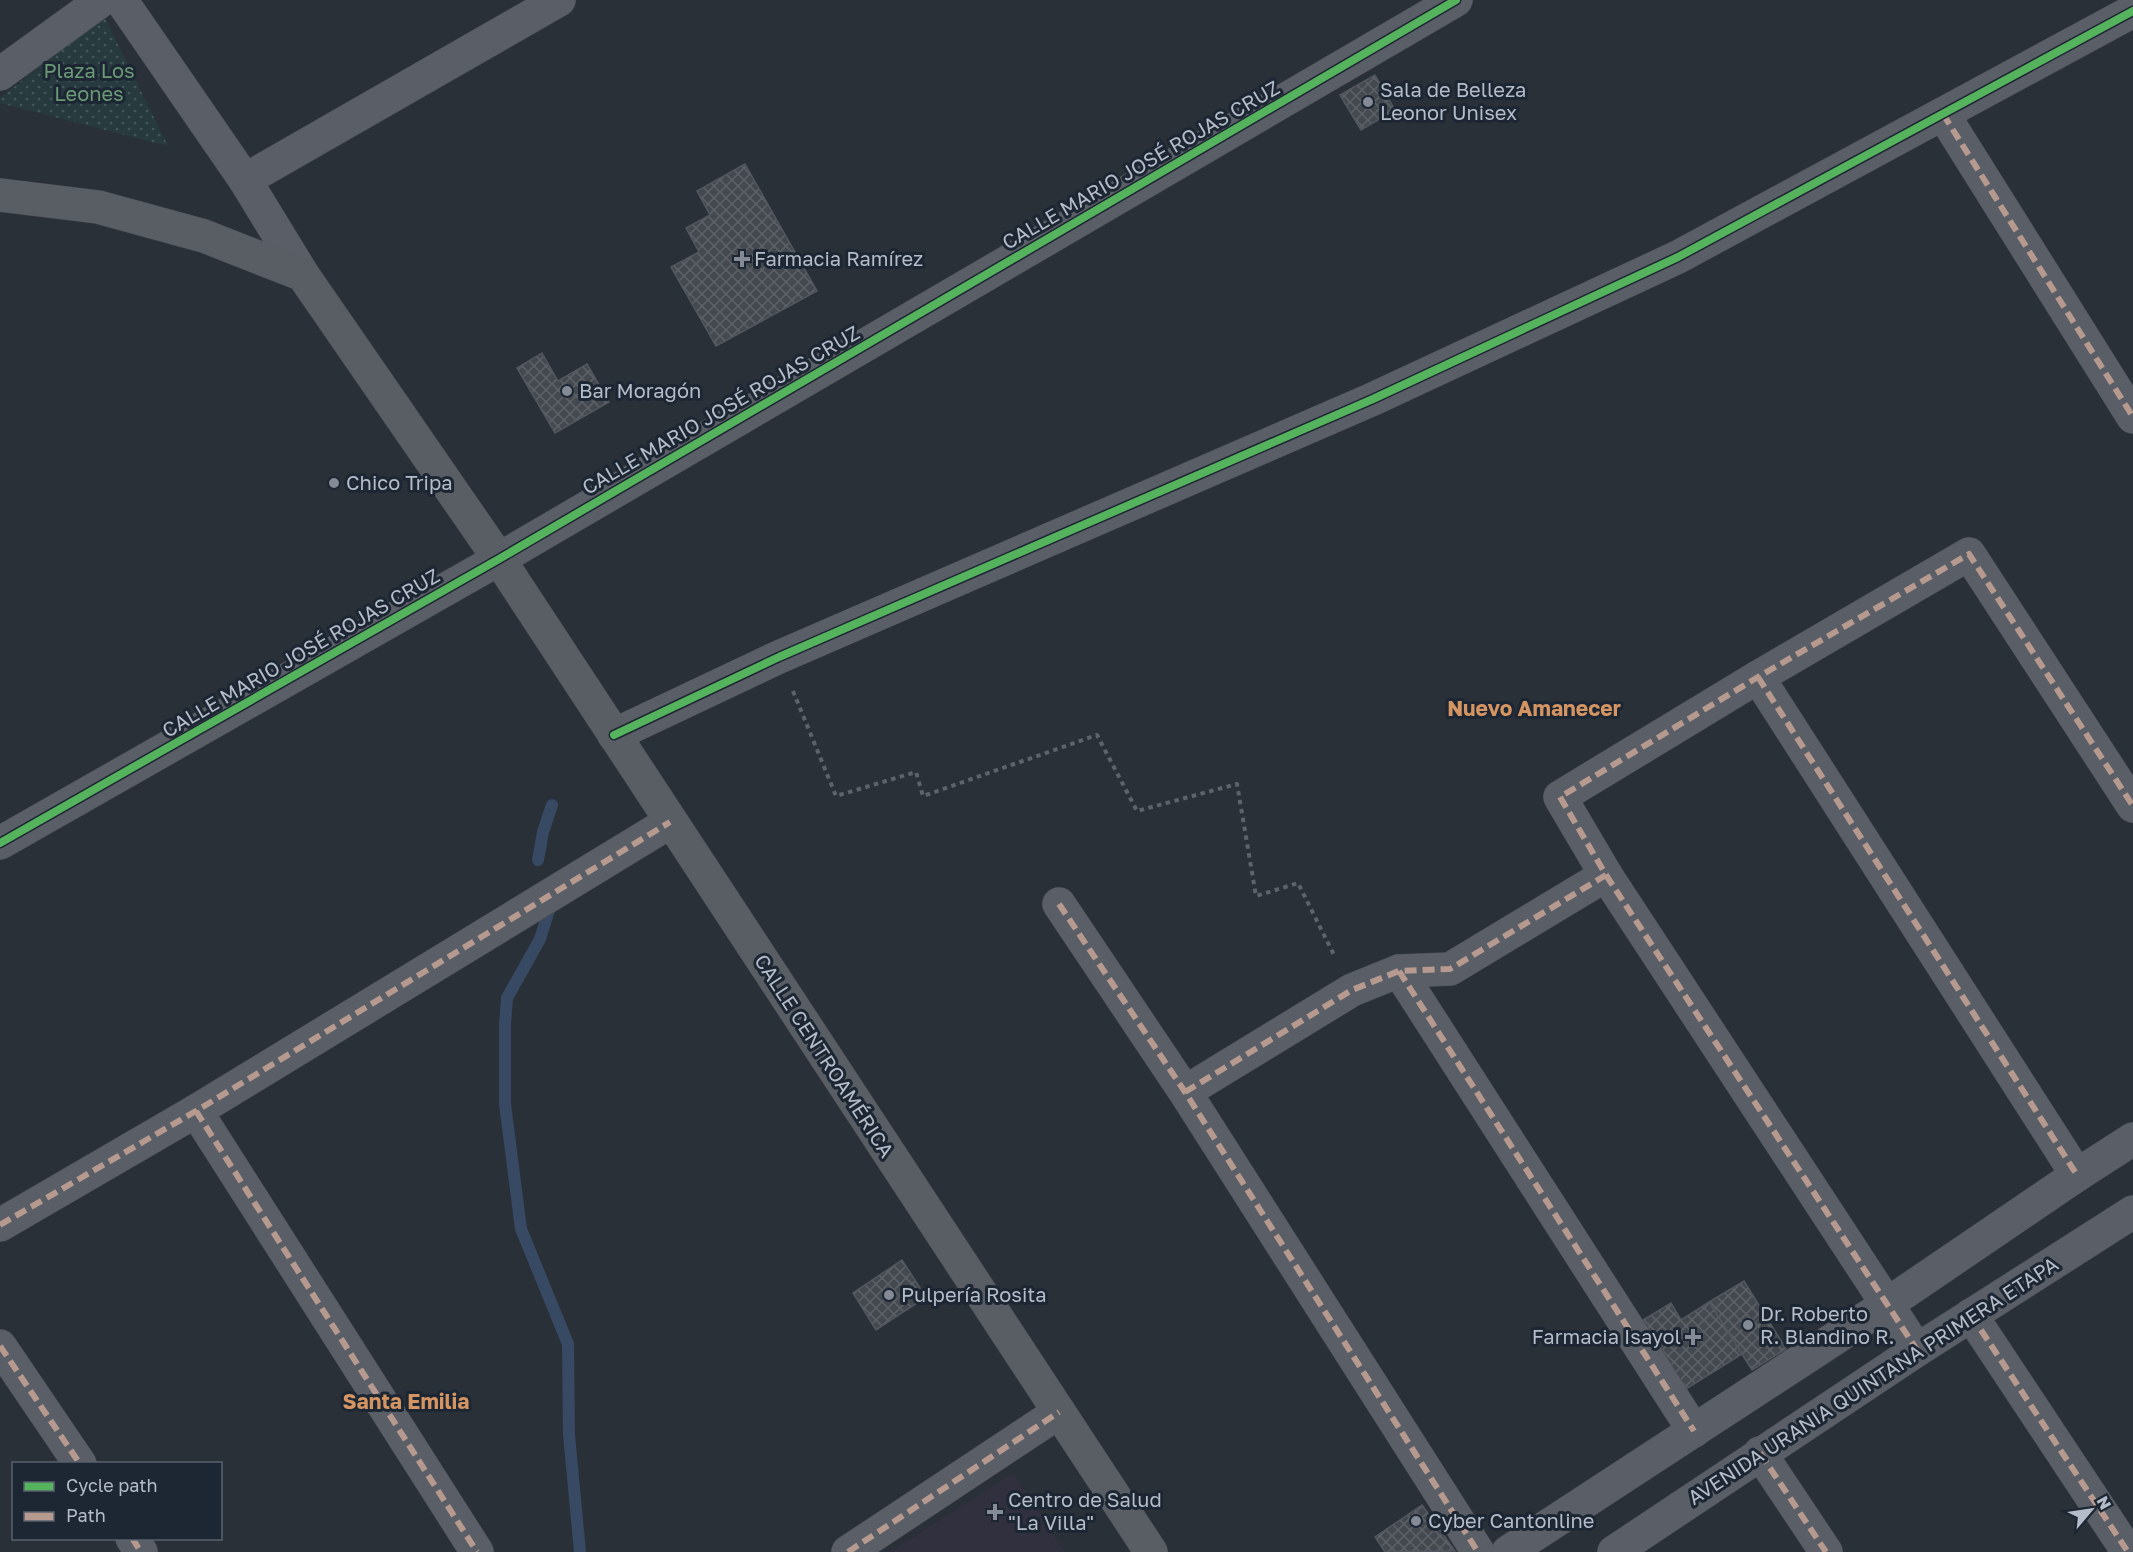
<svg xmlns="http://www.w3.org/2000/svg" width="2133" height="1552" viewBox="0 0 2133 1552" font-family="'Golos Text',sans-serif">
<style>
.medical{fill:#31303e}
.grass{fill:url(#grass-dots)}
.lines{fill:none;stroke-linecap:round;stroke-linejoin:round}
.stream{stroke:#384963;stroke-width:12}
.building{fill:url(#building-cross-hatch);stroke:#52575f;stroke-width:1.5}
.minor-casing{stroke:#484c53;stroke-width:34}
.secondary-casing{stroke:#484c53;stroke-width:34}
.path{stroke:#5d636a;stroke-width:4;stroke-dasharray:4.5 4.5;stroke-linecap:butt}
.minor{stroke:#5a5e66;stroke-width:33}
.secondary{stroke:#595d64;stroke-width:33}
.quiet{stroke:#b69a8f;stroke-width:6;stroke-dasharray:12 6;stroke-linecap:butt}
.cycleway-casing{stroke:#1d2633;stroke-width:11}
.cycleway{stroke:#56b35d;stroke-width:8}
.poi-dot{fill:#848b96;stroke:#1d2633;stroke-width:2}
.labels{text-anchor:middle;stroke-width:6;stroke-linejoin:round;paint-order:stroke}
.park-label{font-size:20px;fill:#6b9a76;stroke:#1d2633}
.poi-label{font-size:20px;fill:#b4bcc9;stroke:#1d2633;text-anchor:start}
.street-label{font-size:20px;fill:#b4bcc9;stroke:#1d2633}
.neighbourhood-label{font-size:21px;font-weight:bold;fill:#d59563;stroke:#1d2633}
</style>
<defs>
<pattern id="grass-dots" width="8" height="8" patternUnits="userSpaceOnUse" patternTransform="scale(1.5)"><rect width="8" height="8" fill="#273a3e"/><path d="M2 2h.1M6 6h.1" fill="none" stroke="#445559" stroke-width="1.8" stroke-linecap="round"/></pattern>
<pattern id="building-cross-hatch" width="8" height="8" patternUnits="userSpaceOnUse" patternTransform="scale(1.5)"><rect width="8" height="8" fill="#444950"/><path d="M0 0l8 8M0 8l8-8" fill="none" stroke="#5d6168"/></pattern>
</defs>
<rect width="100%" height="100%" fill="#2a3038"/>
<polygon class="medical" points="1013,1472 1065,1552 890,1552 1013,1473"/>
<polygon class="grass" points="104,16 168,146 0,103 0,98"/>
<g class="lines">
<g class="stream">
<polyline points="538,860 543,832 552,805"/>
<polyline points="550,907 540,939 507,998 505,1024 505,1104 521,1229 568,1344 569,1435 580,1552"/>
</g>
</g>
<g class="building">
<polygon points="1375,75 1395,110 1361,130 1340,95"/>
<polygon points="745,164 817,291 716,346 671,267 699,252 686,228 710,215 697,191"/>
<polygon points="542,353 558,381 587,364 609,402 555,433 517,368"/>
<polygon points="902,1260 926,1297 876,1330 853,1293"/>
<polygon points="1744,1281 1786,1349 1752,1370 1709,1302"/>
<polygon points="1709,1302 1742,1354 1686,1389 1643,1320 1671,1303 1681,1320"/>
<polygon points="1422,1505 1455,1551 1385,1552 1375,1537"/>
</g>
<g class="lines">
<defs>
<g id="minor">
<polyline points="121,0 245,180 303,275"/>
<polyline points="0,74 102,0"/>
<polyline points="1943,114 2133,417"/>
<polyline points="245,180 559,0"/>
<polyline points="1758,677 2077,1175"/>
<polyline points="614,735 779,657 1373,399 1678,257 2133,11"/>
<polyline points="0,843 499,559 1456,0"/>
<polyline points="1606,875 1917,1350"/>
<polyline points="1059,904 1185,1092 1478,1552"/>
<polyline points="1399,971 1694,1431"/>
<polyline points="1185,1092 1352,990 1399,971 1450,969 1606,875 1560,797 1758,677 1969,554 2133,806"/>
<polyline points="196,1111 477,1552"/>
<polyline points="0,1225 196,1111 670,822"/>
<polyline points="1971,1315 2128,1552"/>
<polyline points="0,1346 80,1464"/>
<polyline points="1760,1453 1826,1552"/>
<polyline points="132,1538 141,1552"/>
<polyline points="848,1552 1059,1412"/>
<polyline points="1508,1552 1886,1305 2077,1175 2133,1139"/>
<polyline points="1614,1552 1917,1350 2133,1212"/>
</g>
<polyline id="secondary" points="0,195 98,207 204,236 303,275 499,559 1151,1552"/>
</defs>
<use href="#minor" class="minor-casing"/>
<use href="#secondary" class="secondary-casing"/>
<polyline class="path" points="793,691 836,796 916,772 923,796 1097,735 1137,811 1237,784 1256,896 1298,883 1335,957"/>
<use href="#minor" class="minor"/>
<use href="#secondary" class="secondary"/>
<g class="quiet">
<polyline points="1943,114 2133,417"/>
<polyline points="1758,677 2077,1175"/>
<polyline points="1606,875 1917,1350"/>
<polyline points="1059,904 1185,1092 1478,1552"/>
<polyline points="1399,971 1694,1431"/>
<polyline points="1185,1092 1352,990 1399,971 1450,969 1606,875 1560,797 1758,677 1969,554 2133,806"/>
<polyline points="196,1111 477,1552"/>
<polyline points="0,1225 196,1111 670,822"/>
<polyline points="1971,1315 2128,1552"/>
<polyline points="0,1346 80,1464"/>
<polyline points="1760,1453 1826,1552"/>
<polyline points="132,1538 141,1552"/>
<polyline points="848,1552 1059,1412"/>
</g>
<defs>
<g id="cycleway">
<polyline points="614,735 779,657 1373,399 1678,257 2133,11"/>
<polyline points="0,843 499,559 1456,0"/>
</g>
</defs>
<use href="#cycleway" class="cycleway-casing"/>
<use href="#cycleway" class="cycleway"/>
</g>
<g class="poi-dot">
<circle cx="1368" cy="102" r="6"/>
<path d="M739 250h6v6h6v6h-6v6h-6v-6h-6v-6h6z"/>
<circle cx="567" cy="391" r="6"/>
<circle cx="334" cy="483" r="6"/>
<circle cx="889" cy="1295" r="6"/>
<circle cx="1748" cy="1325" r="6"/>
<path d="M1690 1328h6v6h6v6h-6v6h-6v-6h-6v-6h6z"/>
<path d="M992 1503h6v6h6v6h-6v6h-6v-6h-6v-6h6z"/>
<circle cx="1416" cy="1521" r="6"/>
</g>
<g class="labels">
<g class="park-label">
<text x="89" y="78">Plaza Los<tspan x="89" dy="23">Leones</tspan></text>
</g>
<g class="poi-label">
<text x="1380" y="97">Sala de Belleza<tspan x="1380" dy="23">Leonor Unisex</tspan></text>
<text x="754" y="266">Farmacia Ramírez</text>
<text x="579" y="398">Bar Moragón</text>
<text x="346" y="490">Chico Tripa</text>
<text x="901" y="1302">Pulpería Rosita</text>
<text x="1760" y="1321">Dr. Roberto<tspan x="1760" dy="23">R. Blandino R.</tspan></text>
<text x="1681" y="1344" text-anchor="end">Farmacia Isayol</text>
<text x="1008" y="1507">Centro de Salud<tspan x="1008" dy="23">"La Villa"</tspan></text>
<text x="1428" y="1528">Cyber Cantonline</text>
</g>
<g class="street-label">
<text transform="translate(1141 165) rotate(-30)" y="7">CALLE MARIO JOSÉ ROJAS CRUZ</text>
<text transform="translate(721 410) rotate(-30)" y="7">CALLE MARIO JOSÉ ROJAS CRUZ</text>
<text transform="translate(301 653) rotate(-30)" y="7">CALLE MARIO JOSÉ ROJAS CRUZ</text>
<text transform="translate(824 1056) rotate(57)" y="7">CALLE CENTROAMÉRICA</text>
<text transform="translate(1873 1381) rotate(-33)" y="7">AVENIDA URANIA QUINTANA PRIMERA ETAPA</text>
</g>
<g class="neighbourhood-label">
<text x="1534" y="716">Nuevo Amanecer</text>
<text x="406" y="1409">Santa Emilia</text>
</g>
</g>
<rect x="12" y="1462" width="210" height="78" fill="#1d2633" stroke="#59626f" stroke-width="1.5"/>
<rect x="24" y="1482" width="30" height="9" fill="#56b35d" stroke="#59626f" stroke-width="1.5"/>
<text x="66" y="1492" font-size="18" fill="#b4bcc9">Cycle path</text>
<rect x="24" y="1512" width="30" height="9" fill="#b69a8f" stroke="#59626f" stroke-width="1.5"/>
<text x="66" y="1522" font-size="18" fill="#b4bcc9">Path</text>
<g transform="translate(2091 1510) rotate(61)" stroke="#1d2633" stroke-width="4.5" paint-order="stroke">
<path d="M0-4.5L10 22L0 15L-10 22Z" fill="#b4bcc9"/>
<text y="-9" font-size="16" font-weight="bold" text-anchor="middle" fill="#b4bcc9">N</text>
</g>
</svg>
